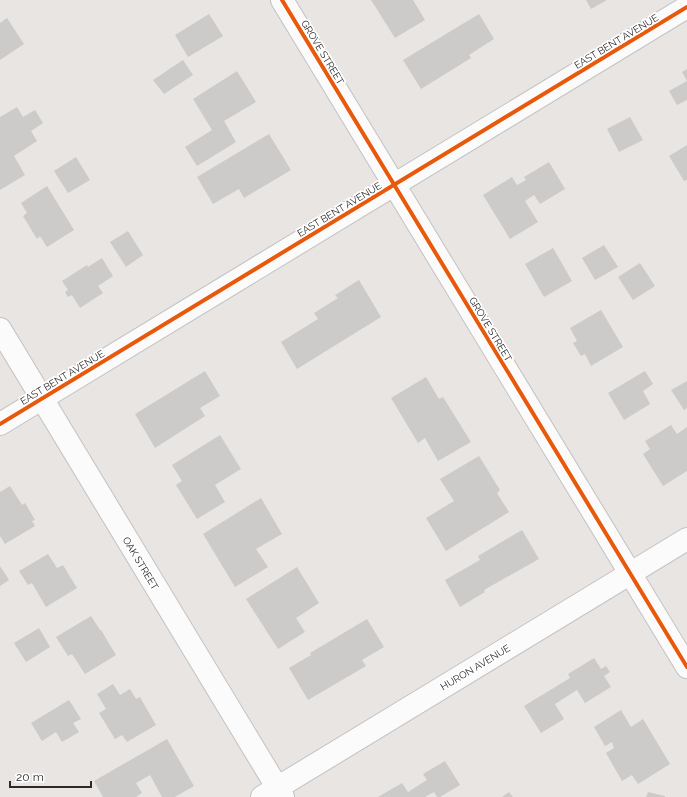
<svg xmlns="http://www.w3.org/2000/svg" width="687" height="797" viewBox="0 0 687 797" font-family="Raleway,sans-serif">
<style>
.building{fill:#cdcbc9}
.lines{fill:none;stroke-linecap:round;stroke-linejoin:round}
.minor-casing{stroke:#c2c2c2;stroke-width:24}
.minor{stroke:#fcfbfb;stroke-width:22}
.cycleway-casing{stroke:#fff;stroke-width:6}
.cycleway{stroke:#e8590c;stroke-width:4}
.labels{text-anchor:middle;stroke-width:3.5;stroke-linejoin:round;paint-order:stroke}
.street-label{font-size:10px;fill:#2b2b2b;stroke:#fff}
</style>
<rect width="100%" height="100%" fill="#e8e5e2"/>
<g class="building">
<polygon points="371,0 413,0 425,20 395,38"/>
<polygon points="586,0 607,0 591,9"/>
<polygon points="209,14 223,36 188,57 175,35"/>
<polygon points="479,14 494,39 469,55 471,58 421,89 403,60"/>
<polygon points="7,18 24,44 0,60 0,23"/>
<polygon points="183,60 193,75 164,94 153,80"/>
<polygon points="687,69 687,81 682,72"/>
<polygon points="237,71 256,102 224,121 236,142 197,166 185,147 212,130 193,99"/>
<polygon points="687,81 687,100 677,105 669,91"/>
<polygon points="17,107 23,117 35,110 43,123 31,131 37,141 14,156 25,175 0,190 0,117"/>
<polygon points="630,117 643,140 619,152 607,129"/>
<polygon points="269,134 291,170 244,198 239,189 213,204 197,177"/>
<polygon points="687,145 687,180 684,181 669,156"/>
<polygon points="76,157 90,180 68,193 54,171"/>
<polygon points="549,162 565,189 540,204 534,195 525,201 538,222 510,239 483,195 512,177 517,185 526,180 524,177"/>
<polygon points="47,186 74,230 47,247 40,236 37,239 23,216 27,213 21,203"/>
<polygon points="128,231 143,255 126,267 110,242"/>
<polygon points="604,245 618,267 595,280 582,258"/>
<polygon points="553,248 572,281 544,297 525,264"/>
<polygon points="102,258 113,276 98,286 103,293 80,308 72,295 68,297 65,292 68,290 62,281 87,265 88,267"/>
<polygon points="640,263 655,286 633,300 618,277"/>
<polygon points="359,280 381,317 297,369 281,342 318,319 314,313 338,298 335,295"/>
<polygon points="601,310 623,347 591,366 585,354 581,356 573,343 577,341 570,328"/>
<polygon points="205,371 220,396 200,408 205,416 155,448 135,414"/>
<polygon points="645,371 653,384 643,391 650,404 624,420 608,393"/>
<polygon points="426,377 439,399 443,397 471,442 438,461 425,438 418,443 391,398"/>
<polygon points="687,381 687,408 684,410 671,390"/>
<polygon points="671,425 677,434 687,427 687,471 663,486 643,454 650,449 645,441"/>
<polygon points="220,435 241,469 215,485 225,502 197,519 176,485 182,481 172,465"/>
<polygon points="479,456 500,490 497,493 509,512 446,551 426,518 454,501 440,479"/>
<polygon points="10,486 22,505 25,503 35,520 32,521 35,526 5,544 0,536 0,492"/>
<polygon points="261,498 282,534 256,549 268,567 235,587 203,534"/>
<polygon points="522,530 539,559 484,590 485,592 460,607 445,580 480,560 478,556"/>
<polygon points="48,554 57,568 63,565 77,588 46,607 32,583 28,585 19,571"/>
<polygon points="0,566 9,580 0,586"/>
<polygon points="297,567 319,603 296,618 305,632 278,649 246,599"/>
<polygon points="91,616 100,630 101,630 116,655 85,674 72,654 68,656 56,637"/>
<polygon points="367,619 384,647 362,660 366,666 308,700 289,668 311,655 310,653"/>
<polygon points="39,628 50,647 26,662 14,643"/>
<polygon points="594,658 601,669 606,666 610,672 604,676 611,687 585,703 577,690 555,704 564,719 541,733 524,706 570,678 568,674"/>
<polygon points="113,684 120,695 130,689 136,699 140,697 156,725 127,742 122,735 115,739 99,713 106,709 97,694"/>
<polygon points="69,700 81,719 73,723 79,732 62,742 56,732 42,741 31,723"/>
<polygon points="621,710 631,727 643,719 670,764 638,784 632,775 622,781 606,753 614,748 612,742 605,746 594,727"/>
<polygon points="167,739 194,786 175,797 162,797 150,775 136,783 142,793 136,797 103,797 94,781"/>
<polygon points="445,761 460,785 440,797 437,797 434,792 425,797 378,797 402,783 408,792 427,780 423,774"/>
<polygon points="509,792 513,797 502,797"/>
<polygon points="648,792 665,796 665,797 646,797"/>
</g>
<g class="lines">
<defs>
<g id="minor">
<polyline points="282,0 687,667"/>
<polyline points="0,329 283,797"/>
<polyline points="0,424 687,7"/>
<polyline points="262,797 687,539"/>
</g>
</defs>
<use href="#minor" class="minor-casing"/>
<use href="#minor" class="minor"/>
<defs>
<g id="cycleway">
<polyline points="282,0 687,667"/>
<polyline points="0,424 687,7"/>
</g>
</defs>
<use href="#cycleway" class="cycleway-casing"/>
<use href="#cycleway" class="cycleway"/>
</g>
<g class="labels">
<g class="street-label">
<text transform="translate(616 41) rotate(-31)" y="4">EAST BENT AVENUE</text>
<text transform="translate(323 52) rotate(59)" y="4">GROVE STREET</text>
<text transform="translate(339 209) rotate(-31)" y="4">EAST BENT AVENUE</text>
<text transform="translate(491 329) rotate(59)" y="4">GROVE STREET</text>
<text transform="translate(62 377) rotate(-31)" y="4">EAST BENT AVENUE</text>
<text transform="translate(141 563) rotate(59)" y="4">OAK STREET</text>
<text transform="translate(475 667) rotate(-31)" y="4">HURON AVENUE</text>
</g>
</g>
<path d="M10 781v6h81v-6" fill="none" stroke="#2b2b2b" stroke-width="2"/>
<text x="16" y="781" font-size="12" fill="#2b2b2b" stroke="#ffffff" stroke-width="3" paint-order="stroke">20 m</text>
</svg>
